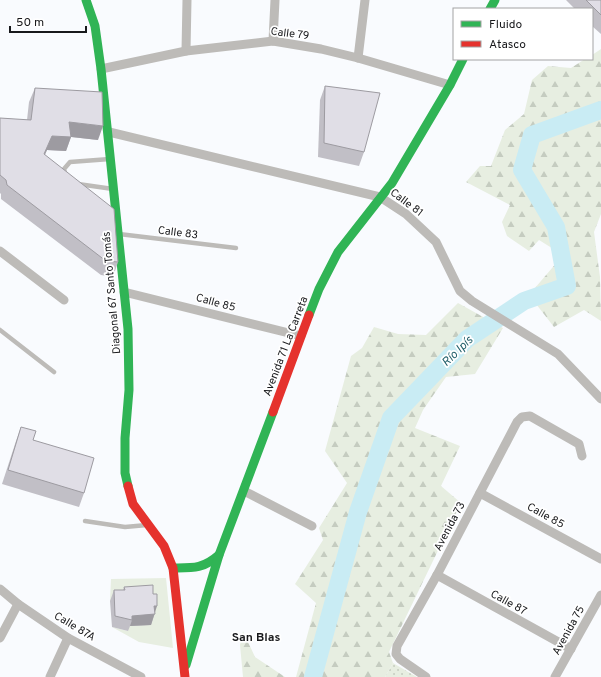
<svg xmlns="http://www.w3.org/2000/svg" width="601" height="677" viewBox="0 0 601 677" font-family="Overpass,sans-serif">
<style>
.grass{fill:url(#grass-dots)}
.forest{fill:url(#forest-firs)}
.garden{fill:#e7eee1}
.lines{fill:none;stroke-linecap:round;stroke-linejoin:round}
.river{stroke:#c9ecf4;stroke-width:18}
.lane{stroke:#bdbbb8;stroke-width:4.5}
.street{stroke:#bdbbb8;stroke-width:9}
.fast{stroke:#30b455;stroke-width:9}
.jam{stroke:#e5322d;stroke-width:9}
.wall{fill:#c1bfc6}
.shaded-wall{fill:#9d9ba1}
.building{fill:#e0dee6;stroke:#9d9ba1}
.labels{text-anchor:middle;stroke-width:3.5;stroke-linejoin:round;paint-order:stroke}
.street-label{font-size:11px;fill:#18191c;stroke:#fff}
.water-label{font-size:12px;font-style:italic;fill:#1f5e69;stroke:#fff}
.neighbourhood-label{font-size:12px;font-weight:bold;fill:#18191c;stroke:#fff}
</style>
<defs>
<pattern id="grass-dots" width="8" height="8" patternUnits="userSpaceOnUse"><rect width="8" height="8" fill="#e7eee1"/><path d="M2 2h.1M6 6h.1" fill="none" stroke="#c5ccc0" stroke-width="1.8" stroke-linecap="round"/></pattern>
<pattern id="forest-firs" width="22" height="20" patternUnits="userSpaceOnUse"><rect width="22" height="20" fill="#e7eee1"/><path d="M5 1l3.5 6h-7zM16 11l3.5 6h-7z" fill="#c5ccc0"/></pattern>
</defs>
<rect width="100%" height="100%" fill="#f9fbfe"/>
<polygon class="grass" points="393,663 417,677 385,677"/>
<g class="forest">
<polygon points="601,49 601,214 594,232 600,277 601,321 584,310 554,327 529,295 558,261 555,250 539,240 529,251 507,236 502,222 510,205 466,182 480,166 491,166 505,130 524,114 532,80 548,66 571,68 585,59 592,59 592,55"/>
<polygon points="458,303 503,328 475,374 446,377 423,410 415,428 460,446 441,486 461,503 389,652 393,663 385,677 296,677 316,603 295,584 323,540 319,528 347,483 325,451 351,356 362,348 374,327 398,334 426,335"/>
<polygon points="243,631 255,657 285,677 243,677 240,645"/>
</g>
<polygon class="garden" points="166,578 173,648 139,642 112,627 128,631 110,601 111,579"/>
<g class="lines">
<polyline class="river" points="313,677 358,512 391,418 467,339 524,301 567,286 556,227 522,170 532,135 601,110"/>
<g class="lane">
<polyline points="66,176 64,169 70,162 110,159"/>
<polyline points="78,184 113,189"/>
<polyline points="119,234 236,248"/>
<polyline points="0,330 54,372"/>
<polyline points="85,521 125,527 147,525"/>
</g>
<g class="street">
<polyline points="273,41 275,0"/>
<polyline points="186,51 187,0"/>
<polyline points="358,58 365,0"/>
<polyline points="101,69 186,51 273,41 321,49 358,58 450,85"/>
<polyline points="109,132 380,197 406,214 436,242 460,291 472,301 558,354 601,399"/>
<polyline points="0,251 64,300"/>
<polyline points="124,292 301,336"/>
<polyline points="244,491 312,526"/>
<polyline points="480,493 601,559"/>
<polyline points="437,575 571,649"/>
<polyline points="0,589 18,604 68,638 141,677"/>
<polyline points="0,638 18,604"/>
<polyline points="50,677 68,638"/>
<polyline points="426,677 400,659 396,654 397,646 437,575 517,422 522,417 530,416 579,444 582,456"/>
<polyline points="555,677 601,595"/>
</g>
<g class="fast">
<polyline points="86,0 95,26 101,69 128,329 129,390 125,438 125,473 128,486"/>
<polyline points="490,9 495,0"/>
<polyline points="309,315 319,289 338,252 392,183 450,85 463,59"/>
<path d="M173,568C193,568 203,569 219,555"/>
<polyline points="186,665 219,555 273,412"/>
</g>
<g class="jam">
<polyline points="273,412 309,315"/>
<polyline points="128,486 133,504 164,546 173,568 185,677"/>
</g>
</g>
<g class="wall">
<polygon points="566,0 601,0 601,34 592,26 592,9 575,9"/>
<polygon points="325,86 364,152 359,166 318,157 320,100"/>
<polygon points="35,88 98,140 71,137 66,151 47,150 45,155 118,262 113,277 101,275 1,199 1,194 0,193 0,118 27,120 29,102"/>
<polygon points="21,427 84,493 79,507 2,484 16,441"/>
<polygon points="124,587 155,613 151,625 130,626 128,631 112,627 110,601 114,590 123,590"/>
</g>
<g class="shaded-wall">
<polygon points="69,122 103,126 98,140 63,136"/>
<polygon points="52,136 71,137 66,151 47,150 38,168 44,154"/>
<polygon points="154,606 157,606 151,625 130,626 132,620 132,616"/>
</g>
<g class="building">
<polygon points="586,0 601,0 601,15"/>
<polygon points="325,86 380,93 364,152 324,143"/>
<polygon points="35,88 102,92 103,126 69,122 71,137 52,136 44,154 114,209 118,262 106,261 7,185 6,180 0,175 0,118 31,120"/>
<polygon points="21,427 36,431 33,440 94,458 84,493 8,470"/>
<polygon points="153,585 153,594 157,594 157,606 154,606 155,614 132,616 132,620 115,616 114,590 125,590 124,587"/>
</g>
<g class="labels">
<g class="street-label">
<text transform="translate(290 33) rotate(7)" y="4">Calle 79</text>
<text transform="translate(407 202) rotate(37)" y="4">Calle 81</text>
<text transform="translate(178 232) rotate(7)" y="4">Calle 83</text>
<text transform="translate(111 293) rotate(-95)" y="4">Diagonal 67 Santo Tomás</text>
<text transform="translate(216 302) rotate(15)" y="4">Calle 85</text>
<text transform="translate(285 346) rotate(-69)" y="4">Avenida 71 La Carreta</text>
<text transform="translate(546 515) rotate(29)" y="4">Calle 85</text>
<text transform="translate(449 526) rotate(-62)" y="4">Avenida 73</text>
<text transform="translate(509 602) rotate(29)" y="4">Calle 87</text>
<text transform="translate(75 626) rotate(31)" y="4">Calle 87A</text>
<text transform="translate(568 630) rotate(-61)" y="4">Avenida 75</text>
</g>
<g class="water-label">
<text transform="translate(457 351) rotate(-44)" y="4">Río Ipís</text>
</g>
<g class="neighbourhood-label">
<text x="256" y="641">San Blas</text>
</g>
</g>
<rect x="453" y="8" width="140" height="52" fill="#ffffff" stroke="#a3a3a4"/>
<rect x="461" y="21" width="20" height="6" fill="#30b455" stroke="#a3a3a4"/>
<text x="489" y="28" font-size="12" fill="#18191c">Fluido</text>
<rect x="461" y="41" width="20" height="6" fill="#e5322d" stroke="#a3a3a4"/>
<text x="489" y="48" font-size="12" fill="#18191c">Atasco</text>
<path d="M10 26v6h76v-6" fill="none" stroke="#18191c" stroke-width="2"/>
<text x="16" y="26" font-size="12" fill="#18191c" stroke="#ffffff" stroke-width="3" paint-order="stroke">50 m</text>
</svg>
